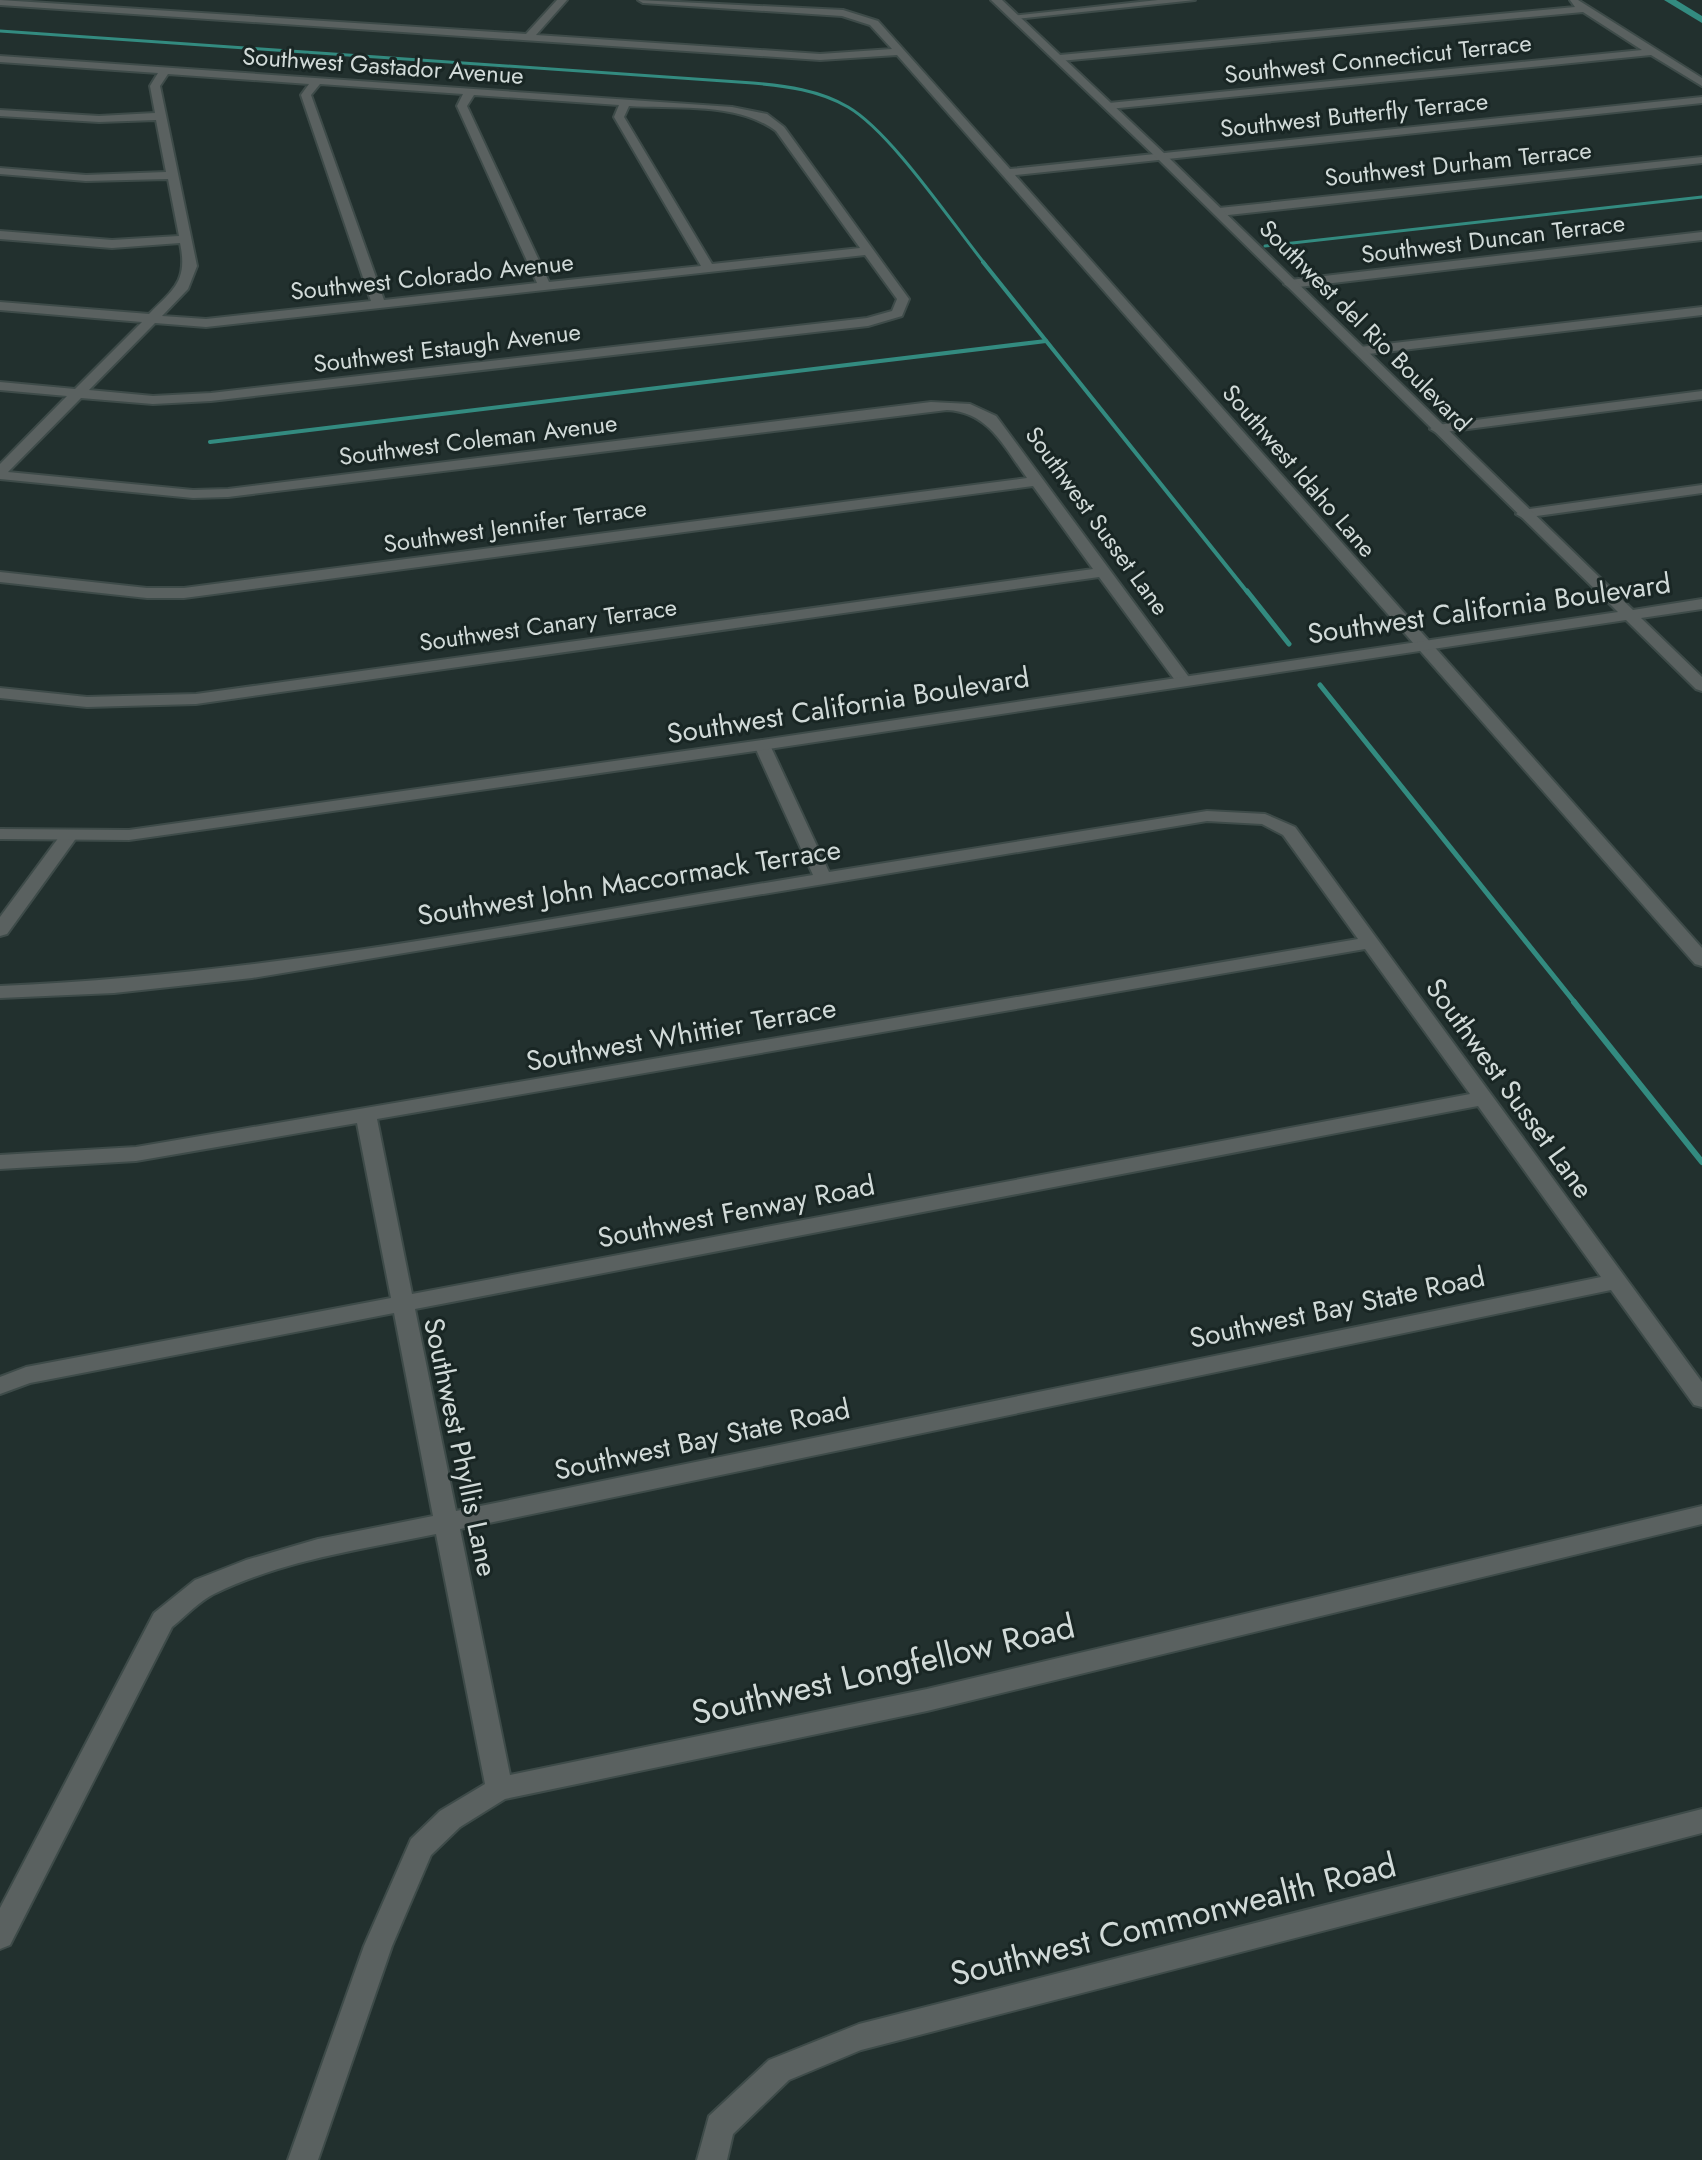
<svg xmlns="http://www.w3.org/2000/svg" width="1702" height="2160" viewBox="0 0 1702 2160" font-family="Jost,sans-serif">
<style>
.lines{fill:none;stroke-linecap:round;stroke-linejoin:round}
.stream-far3{stroke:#338b80;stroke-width:3}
.stream-far2{stroke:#338b80;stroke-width:4}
.stream-far1{stroke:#338b80;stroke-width:5}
.stream{stroke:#338b80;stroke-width:6}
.canal{fill:#338b80;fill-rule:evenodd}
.minor-casing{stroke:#3e4b49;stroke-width:4}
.tertiary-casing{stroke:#3e4b49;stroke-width:4}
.minor{fill:#5a6160;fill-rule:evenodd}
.tertiary{fill:#5a6160;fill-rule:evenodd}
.labels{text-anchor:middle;stroke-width:6;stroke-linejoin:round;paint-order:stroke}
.far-street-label{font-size:24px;fill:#d1dad8;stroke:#192624}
.street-label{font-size:28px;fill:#d1dad8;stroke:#192624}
.near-street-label{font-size:34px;fill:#d1dad8;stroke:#192624}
</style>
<rect width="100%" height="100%" fill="#22302e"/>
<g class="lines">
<g class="stream-far3">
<path d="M0,31L753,83C786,86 819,90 848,107C891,132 951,222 985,264"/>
<polyline points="1265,246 1702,197"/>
</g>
<g class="stream-far2">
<polyline points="983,262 1248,593"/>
<polyline points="210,442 1046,341"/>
</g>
<g class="stream-far1">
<polyline points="1247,591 1289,644"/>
<polyline points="1320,685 1576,1004"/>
</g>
<polyline class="stream" points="1574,1002 1702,1162"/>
<polygon class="canal" points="1664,0 1676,0 1702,16 1702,23"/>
<defs>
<g id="minor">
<polygon points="0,0 526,34 557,0 567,0 536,35 820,54 892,49 870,25 842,16 643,3 638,0 843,10 878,21 1010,169 1702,97 1702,103 1015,175 1702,948 1702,966 1695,964 897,55 820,60 0,5"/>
<polygon points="1158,0 1195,0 1016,19 1011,16"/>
<polygon points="1570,0 1578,0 1702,78 1702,86 1651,55 1109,109 1104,106 1109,103 1642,50 1583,12 1060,61 1055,58 1060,55 1575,7"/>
<path d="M0,56L732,107L767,114L784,127L909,299L902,316L868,326L211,401L153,404L81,398L8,472L193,490L228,489L931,402L970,404L996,416L1191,680L1183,685L1177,683L1099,577L196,704L87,707L0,698V688L87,697L196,694L1093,569L1033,486L184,598H147L0,582V572L147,588H184L1027,478C1004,447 989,412 947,410L228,497L193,498L0,479V464L67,396L0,390V382L75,389L142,322L0,310V302L149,314C174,289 188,281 180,243L112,248L0,239V231L112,240L179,236L168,179L86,181L0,174V168L86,175L166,172L156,120L99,122L0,116V110L99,116L155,113L150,86L158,73L0,62ZM168,74L309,84L301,95L371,301L206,319L162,316L188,289L197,266L160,86ZM320,84L463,94L457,106L537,283L384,300L311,95ZM474,95L619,105L614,117L701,266L549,282L467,106ZM629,106C675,109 738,102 776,131L860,248L712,264L624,117ZM865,255L897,299L892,311L867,318L211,393L153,396L89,390L155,323L206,327Z"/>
<polygon points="1702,157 1702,163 1219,216 1213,212 1219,208"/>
<polygon points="1702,232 1702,240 1290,288 1284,284 1290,280"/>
<polygon points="1702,307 1702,315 1360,355 1353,351 1360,347"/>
<polygon points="1702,391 1702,399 1437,433 1430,429 1437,425"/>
<polygon points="1702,485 1702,493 1523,518 1516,514 1523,510"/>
<path d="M762,740L770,745L829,872L1207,811L1265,814L1295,827L1702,1382V1407L1694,1405L1611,1290L460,1529L510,1775L927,1689L1702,1506V1524L927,1711L505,1799L460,1827L431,1855L392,1946L318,2160H288L364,1946L411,1839L440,1811L485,1784L436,1534C363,1549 284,1560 216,1593C200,1600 186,1616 172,1627L10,1945L0,1949V1908L154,1613L195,1580L246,1560L318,1539L433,1516L394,1313L30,1383L0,1394V1377L26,1367L391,1298L357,1123L136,1161L0,1169V1155L136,1147L1358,939L1283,835L1262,824L1207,821L252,978L114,993L0,998V986C273,974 543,919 813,875L754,745ZM1365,949L1470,1094L412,1294L377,1119ZM1478,1106L1601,1277L456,1511L415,1309Z"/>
<polygon points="68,832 77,837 7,934 0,936 0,917 62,833"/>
<polygon points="1702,1809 1702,1833 861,2050 789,2080 733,2134 727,2160 697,2160 709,2116 769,2060 859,2024"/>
</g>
<polygon id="tertiary" points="991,0 1002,0 1167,156 1633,610 1702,599 1702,609 1641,618 1702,677 1702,691 1696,689 1626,620 762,750 129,840 0,839 0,829 129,830 762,740 1618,612 1159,160"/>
</defs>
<use href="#minor" class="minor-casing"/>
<use href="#tertiary" class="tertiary-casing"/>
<use href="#minor" class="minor"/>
<use href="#tertiary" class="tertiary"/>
</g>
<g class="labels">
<g class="far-street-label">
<text transform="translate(1378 59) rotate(-6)" y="8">Southwest Connecticut Terrace</text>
<text transform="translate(383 66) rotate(4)" y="8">Southwest Gastador Avenue</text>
<text transform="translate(1354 115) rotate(-6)" y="8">Southwest Butterfly Terrace</text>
<text transform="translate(1458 164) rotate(-6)" y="8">Southwest Durham Terrace</text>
<text transform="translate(1493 239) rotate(-7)" y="8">Southwest Duncan Terrace</text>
<text transform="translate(432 277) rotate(-6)" y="8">Southwest Colorado Avenue</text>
<text transform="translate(1365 326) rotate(45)" y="8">Southwest del Rio Boulevard</text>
<text transform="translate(447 348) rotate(-7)" y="8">Southwest Estaugh Avenue</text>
<text transform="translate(478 440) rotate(-7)" y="8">Southwest Coleman Avenue</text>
<text transform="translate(1299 471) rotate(49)" y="8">Southwest Idaho Lane</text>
<text transform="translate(1097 521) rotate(54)" y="8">Southwest Susset Lane</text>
<text transform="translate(515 526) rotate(-8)" y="8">Southwest Jennifer Terrace</text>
<text transform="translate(548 625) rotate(-8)" y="8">Southwest Canary Terrace</text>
</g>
<g class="street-label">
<text transform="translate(1489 608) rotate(-8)" y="10">Southwest California Boulevard</text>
<text transform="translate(848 705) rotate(-9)" y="10">Southwest California Boulevard</text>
<text transform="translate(629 882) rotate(-9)" y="10">Southwest John Maccormack Terrace</text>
<text transform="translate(681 1034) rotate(-10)" y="10">Southwest Whittier Terrace</text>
<text transform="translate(1510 1088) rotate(54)" y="10">Southwest Susset Lane</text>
<text transform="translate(736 1211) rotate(-11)" y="10">Southwest Fenway Road</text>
<text transform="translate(1337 1307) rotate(-12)" y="10">Southwest Bay State Road</text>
<text transform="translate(702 1439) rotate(-12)" y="10">Southwest Bay State Road</text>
<text transform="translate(461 1447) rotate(78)" y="10">Southwest Phyllis Lane</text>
</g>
<g class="near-street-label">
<text transform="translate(883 1669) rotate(-13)" y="12">Southwest Longfellow Road</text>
<text transform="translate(1173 1919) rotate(-14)" y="12">Southwest Commonwealth Road</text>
</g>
</g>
</svg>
